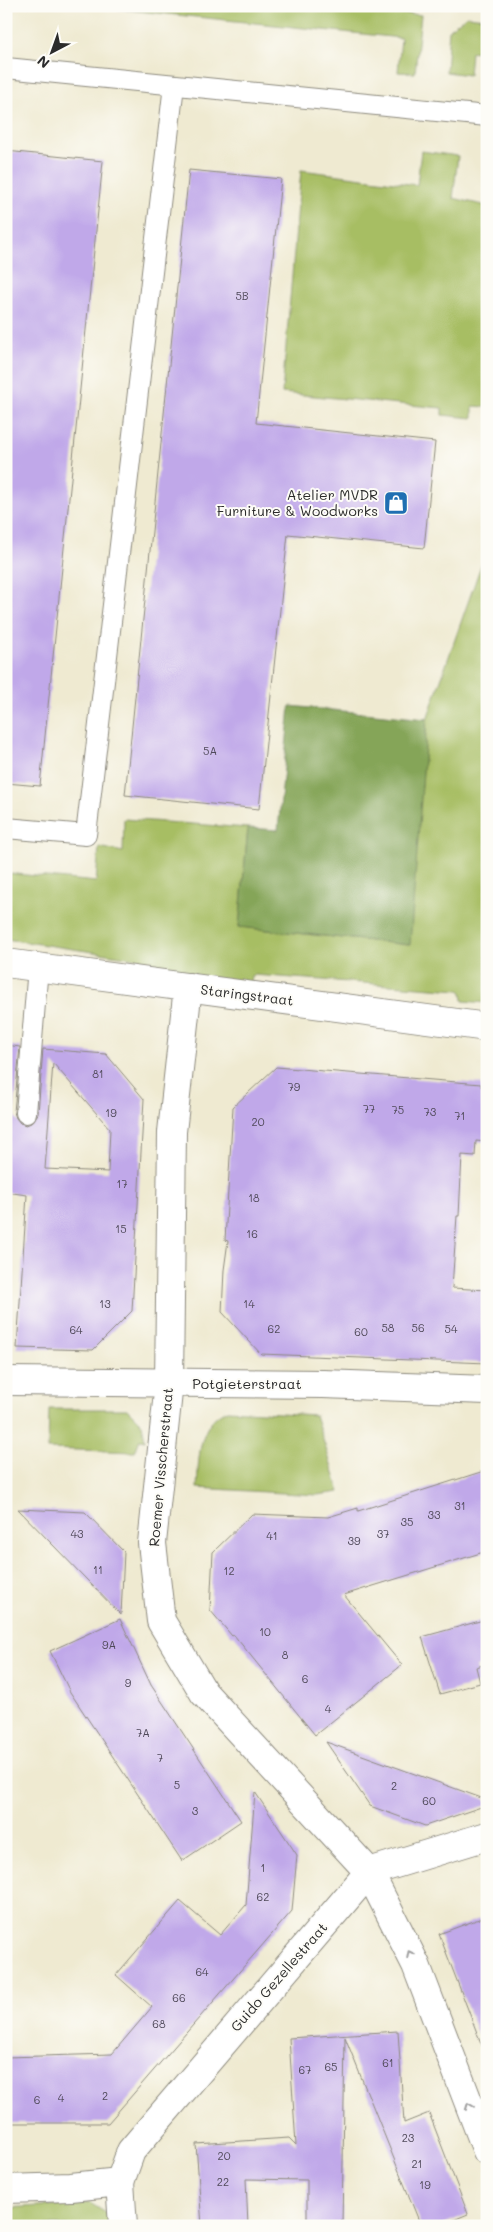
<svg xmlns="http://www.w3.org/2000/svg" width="493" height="2232" viewBox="0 0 493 2232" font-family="Mali,sans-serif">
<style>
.green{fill:#a7be63;stroke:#697447}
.forest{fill:#85a559;stroke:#586842}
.building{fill:#c0a8e9;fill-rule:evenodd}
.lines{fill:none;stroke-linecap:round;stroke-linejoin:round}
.lane-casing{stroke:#8d8a7e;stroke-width:22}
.street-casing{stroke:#8d8a7e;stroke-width:30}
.lane{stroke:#fff;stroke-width:20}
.street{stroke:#fff;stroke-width:28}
.oneway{stroke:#a0a0a0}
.labels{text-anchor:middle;stroke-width:4;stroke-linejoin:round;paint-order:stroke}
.number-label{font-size:11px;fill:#504a5a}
.poi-label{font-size:14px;fill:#2b2b2b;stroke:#fdfcf7;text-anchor:end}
.street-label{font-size:14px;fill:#2b2b2b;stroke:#fdfcf7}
</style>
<rect width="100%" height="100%" fill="#fdfcf7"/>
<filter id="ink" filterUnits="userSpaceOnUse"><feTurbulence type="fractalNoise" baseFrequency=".02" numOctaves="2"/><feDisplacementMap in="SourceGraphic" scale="10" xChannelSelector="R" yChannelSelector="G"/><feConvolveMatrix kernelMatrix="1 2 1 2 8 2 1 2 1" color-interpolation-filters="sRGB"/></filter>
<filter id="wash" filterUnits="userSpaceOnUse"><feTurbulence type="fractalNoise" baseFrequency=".0096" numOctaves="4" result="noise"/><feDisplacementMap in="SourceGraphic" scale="20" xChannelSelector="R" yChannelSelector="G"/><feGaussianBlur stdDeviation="1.12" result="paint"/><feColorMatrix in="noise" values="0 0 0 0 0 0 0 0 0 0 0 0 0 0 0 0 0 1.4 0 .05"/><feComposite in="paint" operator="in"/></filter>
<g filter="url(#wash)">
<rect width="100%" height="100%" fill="#efead1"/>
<g class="green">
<polygon points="89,6 330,6 421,15 415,73 398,72 401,38"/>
<polygon points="487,9 487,50 471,52 469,75 446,72 449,29 467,16 486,18"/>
<polygon points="421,151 458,156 453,198 487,206 487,407 473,406 473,418 442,415 442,408 282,393 301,170 417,185"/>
<polygon points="486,551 487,1003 463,1001 462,992 459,990 253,975 251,976 250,984 147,969 147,960 6,939 6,873 96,882 99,847 123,852 124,819 248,828 239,927 409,945 427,719"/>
<polygon points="49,1409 127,1409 142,1424 145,1440 140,1439 135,1452 48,1449"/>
<path d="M227,1410L315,1415L340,1492L317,1495L197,1488C199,1461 197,1422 227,1410Z"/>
<polygon points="90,2203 111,2216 111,2226 6,2226 6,2208"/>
</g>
<polygon class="forest" points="290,706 427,719 410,945 239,927 248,828 278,830"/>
<g id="blocks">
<g class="building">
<polygon points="6,151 103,161 40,786 6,783"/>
<polygon points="189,170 281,179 256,423 435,442 424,548 288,534 259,809 125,795"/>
<path d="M6,1045L20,1047L14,1112L16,1118L20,1123L26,1125L31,1123L38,1114L43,1049L106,1054L144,1099L132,1311L93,1350L17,1348L27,1195L6,1192ZM53,1063L110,1129L108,1172L45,1169Z"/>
<polygon points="276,1067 481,1084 481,1087 487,1087 487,1142 476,1141 475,1156 462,1155 459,1216 457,1216 452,1288 487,1290 487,1363 261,1354 222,1312 224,1270 228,1241 225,1240 233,1107"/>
<polygon points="487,1470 487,1551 344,1595 402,1665 315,1735 234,1635 232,1636 210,1610 213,1552 252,1514 328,1517 358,1508 358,1511"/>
<polygon points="18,1509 85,1512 124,1552 121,1615"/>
<polygon points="120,1619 151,1685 241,1821 182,1861 70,1692 50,1651"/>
<polygon points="487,1619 487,1664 476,1667 480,1683 440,1694 422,1637"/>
<polygon points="326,1742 487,1800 487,1805 425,1826 370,1806"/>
<polygon points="255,1792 297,1855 292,1911 108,2123 6,2123 6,2057 112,2054 152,2007 116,1975 180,1901 220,1935 246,1905"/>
<polygon points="487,1916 487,2051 484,2051 439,1934"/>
<polygon points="398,2031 404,2123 429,2113 468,2214 439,2226 421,2226 345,2037 342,2226 307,2226 307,2180 246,2179 248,2226 202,2226 196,2144 289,2138 296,2145 289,2038"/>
</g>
</g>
</g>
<g filter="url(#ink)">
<use href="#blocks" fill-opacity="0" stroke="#8d8a7e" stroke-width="1"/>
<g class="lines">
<defs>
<g id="lane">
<polyline points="6,68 487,116"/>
<polyline points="6,828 86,835 174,85"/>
<polyline points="26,1113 38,967"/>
</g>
<g id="street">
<polyline points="6,963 487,1027"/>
<polyline points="188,987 172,1132 169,1383 152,1543 161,1621 204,1693 369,1872 416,1965 487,2151"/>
<polyline points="6,1381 323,1384 487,1390"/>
<polyline points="120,2182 131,2151 369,1872 487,1836"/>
<polyline points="6,2189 71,2187 120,2182 123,2226"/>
</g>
</defs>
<use href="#lane" class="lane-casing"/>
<use href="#street" class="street-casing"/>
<use href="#lane" class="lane"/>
<use href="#street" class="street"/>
</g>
<defs><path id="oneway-chevron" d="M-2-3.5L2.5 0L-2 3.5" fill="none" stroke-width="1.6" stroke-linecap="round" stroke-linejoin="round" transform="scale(1.25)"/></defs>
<g class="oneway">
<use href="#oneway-chevron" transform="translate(410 1954) rotate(-117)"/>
<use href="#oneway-chevron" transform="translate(469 2106) rotate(-111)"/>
</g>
</g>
<defs>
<symbol id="shop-square" viewBox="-11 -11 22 22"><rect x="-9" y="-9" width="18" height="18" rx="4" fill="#1f6fb2" stroke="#fdfcf7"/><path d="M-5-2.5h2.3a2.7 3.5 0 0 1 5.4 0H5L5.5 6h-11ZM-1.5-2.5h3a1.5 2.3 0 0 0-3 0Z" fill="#fff"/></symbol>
</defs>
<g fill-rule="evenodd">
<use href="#shop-square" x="382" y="489" width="28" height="28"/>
</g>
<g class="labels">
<g class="number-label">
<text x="242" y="300">5B</text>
<text x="210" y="755">5A</text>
<text x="98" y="1078">81</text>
<text x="294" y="1091">79</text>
<text x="369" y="1113">77</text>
<text x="398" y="1114">75</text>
<text x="430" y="1116">73</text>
<text x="111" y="1117">19</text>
<text x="460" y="1120">71</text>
<text x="258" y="1126">20</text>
<text x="122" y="1188">17</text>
<text x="254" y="1202">18</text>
<text x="121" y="1233">15</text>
<text x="252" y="1238">16</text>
<text x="105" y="1308">13</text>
<text x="249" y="1308">14</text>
<text x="388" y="1332">58</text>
<text x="418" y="1332">56</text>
<text x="274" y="1333">62</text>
<text x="451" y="1333">54</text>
<text x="76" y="1334">64</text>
<text x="361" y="1336">60</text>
<text x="460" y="1510">31</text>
<text x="434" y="1519">33</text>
<text x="407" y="1526">35</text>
<text x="77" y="1538">43</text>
<text x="383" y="1538">37</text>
<text x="272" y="1540">41</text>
<text x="354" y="1545">39</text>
<text x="98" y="1574">11</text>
<text x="229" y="1575">12</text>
<text x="265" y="1636">10</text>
<text x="109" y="1649">9A</text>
<text x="285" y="1659">8</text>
<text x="305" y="1683">6</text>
<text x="128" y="1687">9</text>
<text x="328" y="1713">4</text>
<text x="143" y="1737">7A</text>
<text x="160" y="1762">7</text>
<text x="177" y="1789">5</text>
<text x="394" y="1790">2</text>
<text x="429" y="1805">60</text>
<text x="195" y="1815">3</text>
<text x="263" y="1872">1</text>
<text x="263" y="1901">62</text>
<text x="202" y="1976">64</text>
<text x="179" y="2002">66</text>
<text x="159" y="2028">68</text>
<text x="388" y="2067">61</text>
<text x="331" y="2071">65</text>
<text x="305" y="2074">67</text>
<text x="105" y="2100">2</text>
<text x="61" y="2102">4</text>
<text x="37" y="2104">6</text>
<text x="408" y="2142">23</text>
<text x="224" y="2160">20</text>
<text x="417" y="2168">21</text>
<text x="223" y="2186">22</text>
<text x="425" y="2189">19</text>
</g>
<g class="poi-label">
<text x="378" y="500">Atelier MVDR<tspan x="378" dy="16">Furniture &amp; Woodworks</tspan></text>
</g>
<g class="street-label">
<text transform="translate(247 995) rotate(7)" y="5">Staringstraat</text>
<text x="247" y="1389">Potgieterstraat</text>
<text transform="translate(161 1467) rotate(-85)" y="5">Roemer Visscherstraat</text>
<text transform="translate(279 1977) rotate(-49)" y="5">Guido Gezellestraat</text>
</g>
</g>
<rect width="493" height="2232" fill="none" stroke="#fdfcf7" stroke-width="25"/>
<g transform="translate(52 52) rotate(221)" stroke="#fdfcf7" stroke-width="4" paint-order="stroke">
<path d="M0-4L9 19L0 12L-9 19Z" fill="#2b2b2b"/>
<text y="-8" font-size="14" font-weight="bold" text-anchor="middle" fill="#2b2b2b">N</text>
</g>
</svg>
